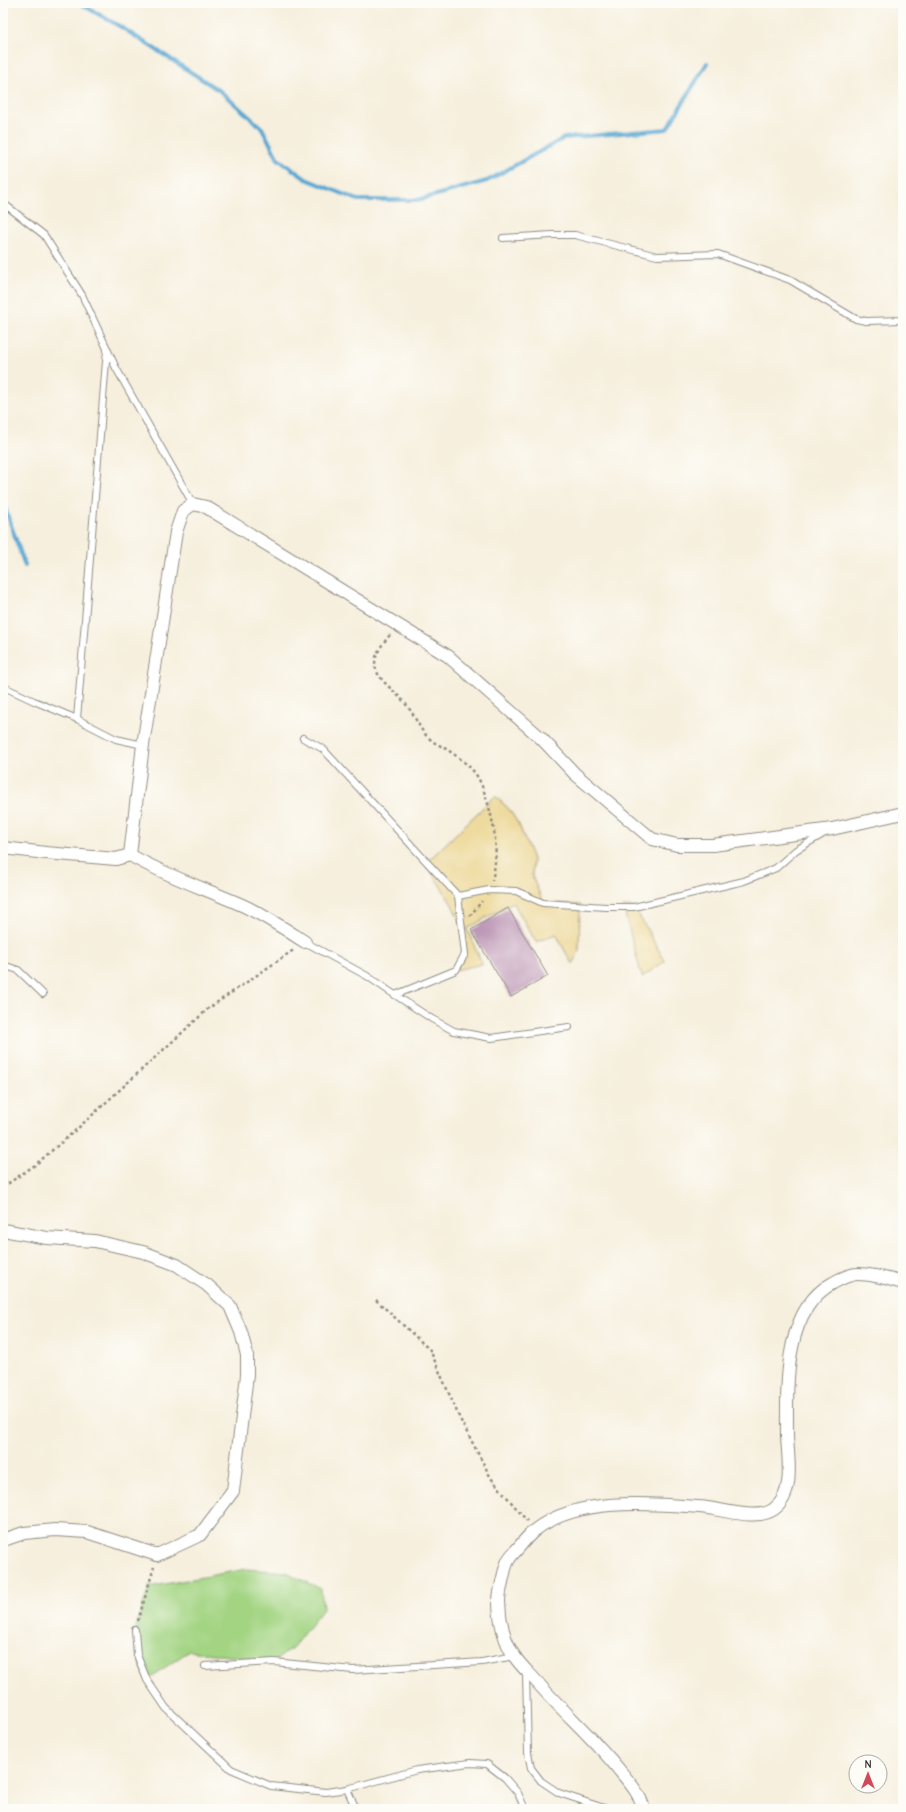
<svg xmlns="http://www.w3.org/2000/svg" width="906" height="1812" viewBox="0 0 906 1812" font-family="'Comic Neue',sans-serif">
<style>
.green{fill:#a3d482;stroke:#678056}
.sand{fill:#eeda9e;stroke:#8c8264}
.lines{fill:none;stroke-linecap:round;stroke-linejoin:round}
.stream{stroke:#59a8d3;stroke-width:4}
.building{fill:#be98b7}
.service-casing{stroke:#908d84;stroke-width:8}
.minor-casing{stroke:#908d84;stroke-width:14}
.path{stroke:#908d84;stroke-width:2.5;stroke-dasharray:3 3;stroke-linecap:butt}
.service{stroke:#fff;stroke-width:6}
.minor{stroke:#fff;stroke-width:12}
</style>
<rect width="100%" height="100%" fill="#fdfcf7"/>
<filter id="ink" filterUnits="userSpaceOnUse"><feTurbulence type="fractalNoise" baseFrequency=".025" numOctaves="2"/><feDisplacementMap in="SourceGraphic" scale="8" xChannelSelector="R" yChannelSelector="G"/><feConvolveMatrix kernelMatrix="1 2 1 2 8 2 1 2 1" color-interpolation-filters="sRGB"/></filter>
<filter id="wash" filterUnits="userSpaceOnUse"><feTurbulence type="fractalNoise" baseFrequency=".012" numOctaves="4" result="noise"/><feDisplacementMap in="SourceGraphic" scale="16" xChannelSelector="R" yChannelSelector="G"/><feGaussianBlur stdDeviation="0.9" result="paint"/><feColorMatrix in="noise" values="0 0 0 0 0 0 0 0 0 0 0 0 0 0 0 0 0 1.4 0 .05"/><feComposite in="paint" operator="in"/></filter>
<g filter="url(#wash)">
<rect width="100%" height="100%" fill="#f6efdd"/>
<polygon class="green" points="246,1569 286,1572 321,1589 323,1609 293,1647 274,1662 189,1651 147,1680 137,1655 135,1630 149,1587"/>
<g class="sand">
<polygon points="495,796 509,809 519,825 533,859 532,876 543,902 580,905 579,952 572,964 556,934 536,942 513,902 467,929 482,964 456,970 465,954 463,927 451,903 426,863"/>
<polygon points="623,907 634,907 665,961 642,977"/>
</g>
<g class="lines">
<g class="stream">
<polyline points="79,3 121,27 220,91 262,128 278,159 306,179 358,200 418,200 487,181 564,138 667,129 707,63"/>
<polyline points="3,502 25,566"/>
</g>
</g>
<g id="blocks">
<polygon class="building" points="508,908 548,976 511,997 471,930"/>
</g>
</g>
<g filter="url(#ink)">
<use href="#blocks" fill-opacity="0" stroke="#908d84" stroke-width="1"/>
<g class="lines">
<defs>
<g id="service">
<polyline points="3,203 44,235 82,295 116,368 193,504"/>
<polyline points="503,238 552,235 575,235 657,256 718,254 790,280 856,319 866,321 903,320"/>
<polyline points="3,684 4,687 34,701 77,719 116,739 143,745"/>
<polyline points="77,719 107,349"/>
<polyline points="303,738 323,749 458,896"/>
<polyline points="305,942 367,976 395,995 456,970 465,954 458,896 489,890 516,891 543,903 606,907 634,907 744,881 776,868 796,850 825,833"/>
<polyline points="3,965 18,970 43,994"/>
<polyline points="395,995 432,1019 454,1031 491,1038 569,1027"/>
<polyline points="135,1630 137,1655 147,1680 166,1708 231,1769 271,1786 326,1792 347,1789 417,1770 470,1763 487,1764 505,1778 518,1793 525,1809"/>
<polyline points="205,1666 274,1662 353,1670 482,1662 514,1656"/>
<polyline points="526,1673 528,1753 531,1768 541,1781 559,1793 607,1809"/>
<polyline points="347,1789 356,1809"/>
</g>
<g id="minor">
<path d="M3,848L46,853L116,859L130,855C166,876 204,888 242,905C264,915 285,929 305,942"/>
<polyline points="130,855 143,745 176,532 183,511 193,504 206,507 448,656 542,739 575,774 652,839 677,845 713,845 832,829 903,813"/>
<polyline points="3,1230 47,1238 95,1241 143,1252 177,1265 207,1285 230,1306 241,1332 247,1355 247,1375 233,1491 200,1535 157,1555 87,1532 55,1530 24,1533 3,1540"/>
<path d="M644,1809C640,1794 630,1783 620,1771C595,1739 563,1712 536,1681C529,1673 521,1666 515,1657C504,1642 499,1619 499,1601C499,1594 505,1566 508,1561C510,1556 516,1551 519,1547C524,1541 529,1535 535,1530C577,1497 648,1503 699,1507C719,1508 757,1522 774,1509C795,1494 788,1459 787,1436C787,1388 783,1309 833,1283C840,1279 850,1274 858,1274C873,1274 889,1279 903,1283"/>
</g>
</defs>
<use href="#service" class="service-casing"/>
<use href="#minor" class="minor-casing"/>
<g class="path">
<path d="M390,635C356,673 388,680 408,707C416,717 419,730 430,739C434,743 439,745 443,747C454,754 466,762 474,772C480,779 483,789 486,797C495,827 499,850 492,881"/>
<polyline points="470,916 482,901"/>
<polyline points="3,1187 35,1165 77,1129 209,1008 295,949"/>
<polyline points="376,1300 430,1350 460,1419 491,1478 527,1521"/>
<polyline points="138,1621 154,1567"/>
</g>
<use href="#service" class="service"/>
<use href="#minor" class="minor"/>
</g>
</g>
<rect width="906" height="1812" fill="none" stroke="#fdfcf7" stroke-width="16"/>
<g transform="translate(868 1774)"><circle r="19" fill="#fdfcf7" stroke="#a9a8a5"/>
<path d="M0-3L7 15L0 10L-7 15Z" fill="#d1495b"/>
<text y="-6" font-size="11" font-weight="bold" text-anchor="middle" fill="#2b2b2b">N</text>
</g>
</svg>
